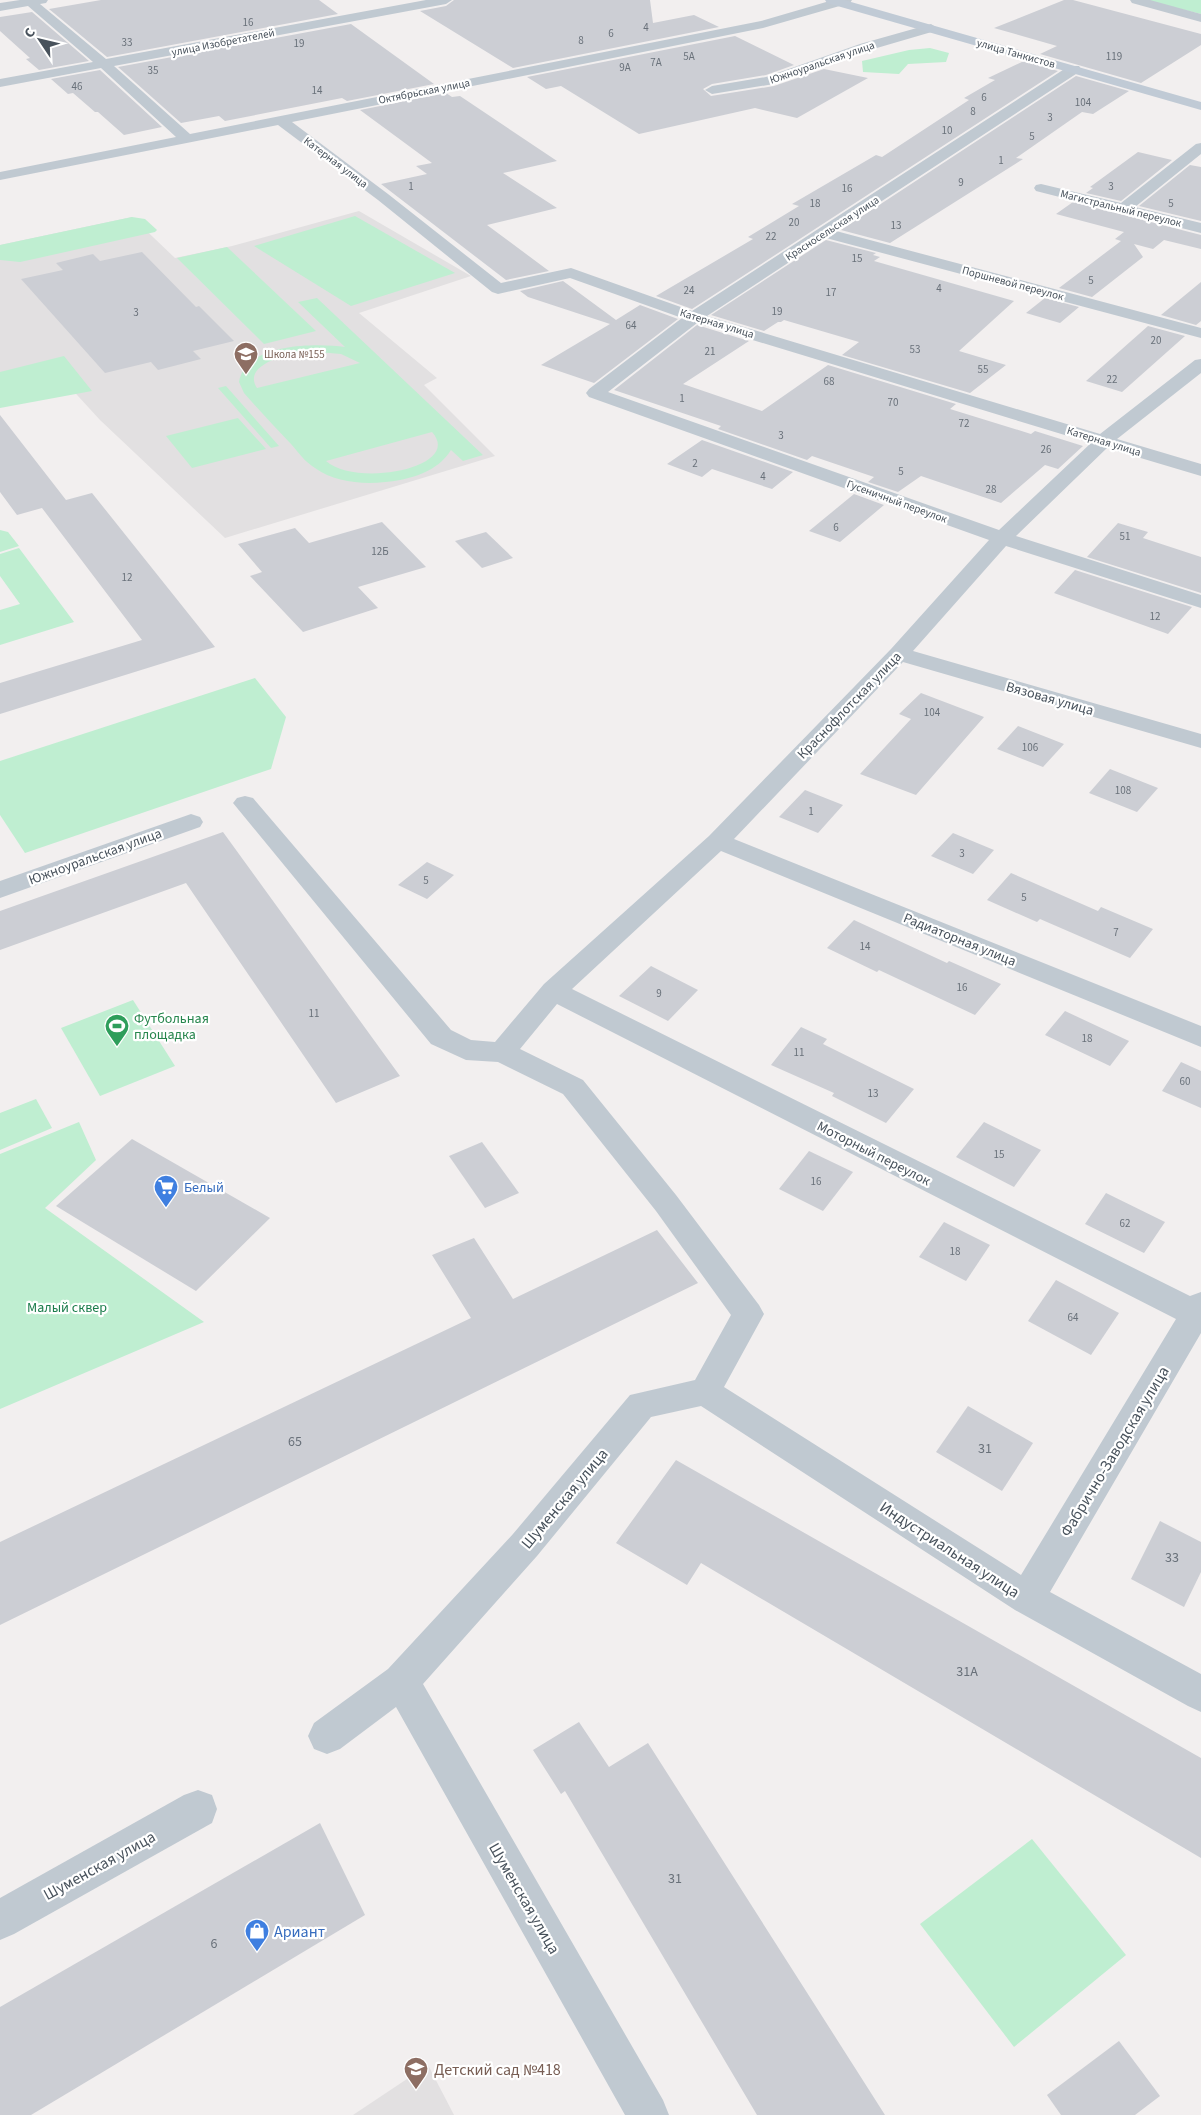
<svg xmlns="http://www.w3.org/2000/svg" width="1201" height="2115" viewBox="0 0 1201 2115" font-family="'Source Sans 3',sans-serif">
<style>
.education{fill:#e2e0e1}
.green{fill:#bfeed1;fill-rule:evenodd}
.building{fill:#ccced4}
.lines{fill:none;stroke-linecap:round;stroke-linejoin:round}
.street{fill:#c0c9d1;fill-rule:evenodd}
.secondary{fill:#c0cad5;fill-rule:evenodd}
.labels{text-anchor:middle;stroke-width:4.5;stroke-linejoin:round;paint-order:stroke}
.number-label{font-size:11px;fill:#69717a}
.far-street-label{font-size:11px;fill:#48525c;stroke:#fff}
.far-education-label{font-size:11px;fill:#785e54;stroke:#fff;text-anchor:start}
.street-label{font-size:14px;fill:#48525c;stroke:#fff}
.leisure-label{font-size:14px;fill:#27864d;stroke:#fff;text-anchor:start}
.shop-label{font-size:14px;fill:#366cbe;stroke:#fff;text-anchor:start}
.park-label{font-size:14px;fill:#1a7c4b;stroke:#fff}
.near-number-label{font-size:14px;fill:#69717a}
.near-street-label{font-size:16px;fill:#48525c;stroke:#fff}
.near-shop-label{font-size:16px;fill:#366cbe;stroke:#fff;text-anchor:start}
.near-education-label{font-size:16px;fill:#785e54;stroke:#fff;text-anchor:start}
</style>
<rect width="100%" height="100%" fill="#f2efef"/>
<g class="education">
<polygon points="359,211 471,276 359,313 437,378 424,385 495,456 225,538 100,420 56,372 0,385 0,245 132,217 175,258 232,246"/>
<polygon points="428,2065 454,2115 353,2115"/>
</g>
<g class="green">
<polygon points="1144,0 1201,0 1201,14"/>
<polygon points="930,48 949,53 946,62 908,64 899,74 863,72 862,61 909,50"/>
<polygon points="355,216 455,273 351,306 254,246"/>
<polygon points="132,217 145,219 157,230 155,232 34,259 20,262 0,260 0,245"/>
<polygon points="227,247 316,331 264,344 177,258"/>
<path d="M317,298L483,455L463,461L451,450C440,468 420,476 400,480C373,485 338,485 315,468C305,462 298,452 291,444C275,427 259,410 244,393L239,382C245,343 316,343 345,347L298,302ZM306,351L341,354L360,363L257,388C241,364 291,353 306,351ZM432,432C464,468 356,488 326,461Z"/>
<polygon points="64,356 92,391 0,408 0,372"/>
<polygon points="226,386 279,446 271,448 218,388"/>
<polygon points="238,418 266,449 192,468 166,436"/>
<polygon points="0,530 8,532 19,546 0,552"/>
<polygon points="19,548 74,622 0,645 0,610 20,604 0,576 0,554"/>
<polygon points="255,678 286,717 271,769 25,853 0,815 0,761"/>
<polygon points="133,1000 175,1066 100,1096 61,1028"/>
<polygon points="36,1099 52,1128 0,1150 0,1113"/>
<polygon points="79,1122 96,1160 45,1208 204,1322 0,1409 0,1154"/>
<polygon points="1032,1839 1126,1955 1014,2047 920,1924"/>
</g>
<g class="building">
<polygon points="101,0 319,0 338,14 107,57 49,9"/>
<polygon points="454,0 650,0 653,23 694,15 719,27 513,68 420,11 446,6"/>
<polygon points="1064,0 1073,0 1201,34 1201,45 1141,83 1040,54 1057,46 994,28"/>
<polygon points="32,12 89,61 39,70 26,59 30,58 0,31 0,17"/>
<polygon points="351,24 434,84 347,101 342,98 225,121 219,116 181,123 118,67"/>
<polygon points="735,36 794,65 766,75 712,84 703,89 711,96 774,86 824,69 868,78 797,118 755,108 639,134 561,86 546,89 527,77"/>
<polygon points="1024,61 1058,71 692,309 656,296 753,239 748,237 799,206 792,204 876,155 882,157 969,100 964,98 995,80 988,78"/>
<polygon points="100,70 162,127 124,135 98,112 95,112 73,93 68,94 51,79"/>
<polygon points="1076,76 1129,91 1093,114 1082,112 1016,158 1023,159 890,243 841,230"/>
<polygon points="446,93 452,97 460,96 557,161 503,173 557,208 487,225 549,271 506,280 381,184 427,174 416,166 432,163 360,110"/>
<polygon points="1138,152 1172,160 1121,201 1086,193 1093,188 1090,187"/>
<polygon points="1190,165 1201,167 1201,221 1139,206"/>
<polygon points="1073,202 1201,235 1201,249 1164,240 1153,249 1134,244 1143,257 1092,297 1059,288 1121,241 1115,239 1124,232 1056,214"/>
<polygon points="826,240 876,253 873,255 880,257 874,261 1014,301 959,351 1006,365 970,393 842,355 859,342 784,320 781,322 778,322 764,331 711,315"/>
<polygon points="142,252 196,307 199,306 234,341 193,351 201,359 158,370 151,362 105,373 21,279 63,270 56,263 93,254 100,261"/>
<polygon points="563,281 616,320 640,305 678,319 594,383 541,365 610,324 528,297 520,291"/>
<polygon points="1201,282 1201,321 1196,325 1161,315"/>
<polygon points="1045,298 1079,307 1060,323 1026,313"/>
<polygon points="697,325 749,341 683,384 762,411 828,365 956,404 950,409 1031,434 1035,431 1083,446 1058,469 1045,465 1001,503 921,476 898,492 868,482 874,477 812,456 807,460 718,429 721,426 614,390"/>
<polygon points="1148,326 1185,336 1122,392 1086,381"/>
<polygon points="0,415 66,500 92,493 215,647 0,714 0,683 142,640 42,508 17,515 0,492"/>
<polygon points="702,440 793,472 772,489 712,469 702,477 667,464"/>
<polygon points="854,494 884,505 840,542 809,531"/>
<polygon points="382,522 426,567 358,587 378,608 303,632 250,576 262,572 238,544 295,528 309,543"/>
<polygon points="1118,523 1148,532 1143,538 1201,557 1201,593 1087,557"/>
<polygon points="486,532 513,558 482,568 455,541"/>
<polygon points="1075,570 1192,607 1168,634 1054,593"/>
<polygon points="921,693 984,717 916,795 860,774 911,719 899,714"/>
<polygon points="1018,726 1064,744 1043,767 997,749"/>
<polygon points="1110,769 1158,788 1137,812 1089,793"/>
<polygon points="805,790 843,805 818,833 779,817"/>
<polygon points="223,832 400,1076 336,1103 186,883 0,950 0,911"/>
<polygon points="953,833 994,850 973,874 931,856"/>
<polygon points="427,862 454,875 427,899 398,885"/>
<polygon points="1011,873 1098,911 1101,907 1153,929 1130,958 1040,919 1037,922 987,900"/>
<polygon points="854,920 947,963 949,961 1001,984 975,1015 879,970 877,972 827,948"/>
<polygon points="651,966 698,990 668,1021 619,996"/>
<polygon points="1065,1011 1129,1041 1110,1066 1045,1035"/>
<polygon points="801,1027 827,1039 823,1044 914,1089 886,1123 832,1096 834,1093 771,1065"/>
<polygon points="1181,1062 1201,1071 1201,1108 1162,1091"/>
<polygon points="984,1122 1041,1150 1014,1187 956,1157"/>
<polygon points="132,1139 270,1218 196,1291 56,1206"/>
<polygon points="482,1142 519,1193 485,1208 449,1156"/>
<polygon points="809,1151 853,1172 823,1211 779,1189"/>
<polygon points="1106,1193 1165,1222 1144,1253 1085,1224"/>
<polygon points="944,1222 990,1245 966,1281 919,1257"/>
<polygon points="657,1230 698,1283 0,1625 0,1542 471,1318 432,1255 474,1238 513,1299"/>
<polygon points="1056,1280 1119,1313 1091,1355 1028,1321"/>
<polygon points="968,1406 1033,1443 1002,1491 936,1452"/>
<polygon points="676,1460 1201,1758 1201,1858 701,1563 687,1585 616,1543"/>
<polygon points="1160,1521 1201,1542 1201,1572 1184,1607 1131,1579"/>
<polygon points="579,1722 609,1767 648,1743 885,2115 757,2115 565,1791 561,1794 533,1750"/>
<polygon points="320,1823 365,1915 31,2115 0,2115 0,2007"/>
<polygon points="1119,2041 1160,2096 1135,2115 1061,2115 1047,2095"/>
</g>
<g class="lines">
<g class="street">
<path d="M20,0H48L46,3L40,4L106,59L426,0H452L446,4L114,66L190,134L761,21L833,0H852L850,3L763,28L292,122L388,194L501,283L571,268L692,311L1069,66H1079L1081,69L1079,72L836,231L1201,328V338L826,238L707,316L1100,434L1195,360L1201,359V373L1117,439L1201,464V476L1107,448L1016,536L1201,595V608L1006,546L913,651L1201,734V748L903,662L734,839L1201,1026V1047L721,851L572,989L1190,1296L1201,1292V1333L1050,1592L1201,1674V1712L1188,1706L1015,1610L701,1406L651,1417L537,1556L423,1684L663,2100L669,2115H625L396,1707L340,1749L327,1754L314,1749L308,1736L314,1723L388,1669L513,1534L630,1395L695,1380L731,1315L656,1211L563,1094L498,1062L466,1060L431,1044L233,803L237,798L245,796L253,798L451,1030L471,1040L495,1042L544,984L709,836L891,649L989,540L589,397L586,393L589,389L682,318L570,278L498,294L492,292L378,200L278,125L0,180V172L176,137L101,68L0,87V79L93,62L28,6L0,11V3ZM697,323L1091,443L999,530L608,392ZM557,1004L1176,1319L1021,1575L724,1387L764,1314L759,1305L676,1195L583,1080L520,1049Z"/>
<polygon points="1130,0 1150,0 1201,14 1201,22 1132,3"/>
<polygon points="931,24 937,28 935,31 870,50 774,84 712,94 705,90 712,86 766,77 860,44"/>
<polygon points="1201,143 1201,154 1135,207 1201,223 1201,233 1036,191 1034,188 1036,185 1041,184 1121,203 1196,144"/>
<polygon points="191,814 200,817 203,822 200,827 0,898 0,881"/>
<polygon points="198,1790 212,1795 217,1809 212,1823 14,1934 0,1940 0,1898 184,1795"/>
</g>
<polygon class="secondary" points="825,0 844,0 1201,102 1201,110 827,3"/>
</g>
<defs>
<symbol id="school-pin" viewBox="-11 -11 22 30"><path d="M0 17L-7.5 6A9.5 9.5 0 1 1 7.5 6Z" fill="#8d6e63" stroke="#fff"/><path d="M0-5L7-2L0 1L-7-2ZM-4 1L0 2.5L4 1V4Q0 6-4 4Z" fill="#fff"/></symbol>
<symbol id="stadium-pin" viewBox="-11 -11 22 30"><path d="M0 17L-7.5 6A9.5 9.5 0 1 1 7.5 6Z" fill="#2e9e5b" stroke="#fff"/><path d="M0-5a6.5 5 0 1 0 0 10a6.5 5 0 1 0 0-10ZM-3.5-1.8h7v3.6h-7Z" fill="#fff"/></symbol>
<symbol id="supermarket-pin" viewBox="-11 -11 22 30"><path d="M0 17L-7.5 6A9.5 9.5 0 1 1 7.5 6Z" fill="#3f7fe0" stroke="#fff"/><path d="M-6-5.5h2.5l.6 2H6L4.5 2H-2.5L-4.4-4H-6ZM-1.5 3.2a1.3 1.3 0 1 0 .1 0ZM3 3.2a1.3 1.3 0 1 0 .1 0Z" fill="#fff"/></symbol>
<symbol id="shop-pin" viewBox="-11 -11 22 30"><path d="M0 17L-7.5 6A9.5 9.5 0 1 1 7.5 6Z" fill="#3f7fe0" stroke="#fff"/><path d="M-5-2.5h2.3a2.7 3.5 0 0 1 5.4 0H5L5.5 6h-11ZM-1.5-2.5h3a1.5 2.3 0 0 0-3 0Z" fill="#fff"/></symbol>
</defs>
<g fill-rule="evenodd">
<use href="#school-pin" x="232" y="340" width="28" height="38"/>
<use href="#stadium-pin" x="103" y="1012" width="28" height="38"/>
<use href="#supermarket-pin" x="152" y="1173" width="28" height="38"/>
<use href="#shop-pin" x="243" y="1917" width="28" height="38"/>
<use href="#school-pin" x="402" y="2055" width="28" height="38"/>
</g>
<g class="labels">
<g class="number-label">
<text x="248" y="26">16</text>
<text x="646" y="31">4</text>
<text x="611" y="37">6</text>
<text x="581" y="44">8</text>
<text x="127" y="46">33</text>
<text x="299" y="47">19</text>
<text x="689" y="60">5А</text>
<text x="1114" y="60">119</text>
<text x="656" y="66">7А</text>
<text x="625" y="71">9А</text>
<text x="153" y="74">35</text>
<text x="77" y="90">46</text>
<text x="317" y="94">14</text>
<text x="984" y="101">6</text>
<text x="1083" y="106">104</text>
<text x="973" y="115">8</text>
<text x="1050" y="121">3</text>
<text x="947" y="134">10</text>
<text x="1032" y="140">5</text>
<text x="1001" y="164">1</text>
<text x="961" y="186">9</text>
<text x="411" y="190">1</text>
<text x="1111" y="190">3</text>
<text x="847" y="192">16</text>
<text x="815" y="207">18</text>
<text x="1171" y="207">5</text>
<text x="794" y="226">20</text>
<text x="896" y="229">13</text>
<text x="771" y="240">22</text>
<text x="857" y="262">15</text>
<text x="1091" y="284">5</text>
<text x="939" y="292">4</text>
<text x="689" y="294">24</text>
<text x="831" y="296">17</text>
<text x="777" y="315">19</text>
<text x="136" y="316">3</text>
<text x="631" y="329">64</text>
<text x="1156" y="344">20</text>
<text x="915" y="353">53</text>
<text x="710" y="355">21</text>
<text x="983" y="373">55</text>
<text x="1112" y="383">22</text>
<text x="829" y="385">68</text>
<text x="682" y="402">1</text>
<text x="893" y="406">70</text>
<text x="964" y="427">72</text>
<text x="781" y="439">3</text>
<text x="1046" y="453">26</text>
<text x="695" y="467">2</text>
<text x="901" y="475">5</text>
<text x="763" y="480">4</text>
<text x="991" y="493">28</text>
<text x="836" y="531">6</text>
<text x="1125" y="540">51</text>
<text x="380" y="555">12Б</text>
<text x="127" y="581">12</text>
<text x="1155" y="620">12</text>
<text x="932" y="716">104</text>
<text x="1030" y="751">106</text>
<text x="1123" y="794">108</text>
<text x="811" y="815">1</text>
<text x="962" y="857">3</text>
<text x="426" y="884">5</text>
<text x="1024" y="901">5</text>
<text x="1116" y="936">7</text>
<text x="865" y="950">14</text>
<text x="962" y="991">16</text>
<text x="659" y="997">9</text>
<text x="314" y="1017">11</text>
<text x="1087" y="1042">18</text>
<text x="799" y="1056">11</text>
<text x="1185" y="1085">60</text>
<text x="873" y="1097">13</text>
<text x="999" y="1158">15</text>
<text x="816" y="1185">16</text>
<text x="1125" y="1227">62</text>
<text x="955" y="1255">18</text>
<text x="1073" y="1321">64</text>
</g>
<g class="far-street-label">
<text transform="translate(223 42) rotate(-11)" y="4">улица Изобретателей</text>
<text transform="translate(1016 53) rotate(16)" y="4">улица Танкистов</text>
<text transform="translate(822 62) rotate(-19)" y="4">Южноуральская улица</text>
<text transform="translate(424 91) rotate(-11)" y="4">Октябрьская улица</text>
<text transform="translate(336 162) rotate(37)" y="4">Катерная улица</text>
<text transform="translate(1121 208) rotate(14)" y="4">Магистральный переулок</text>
<text transform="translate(832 228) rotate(-33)" y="4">Красносельская улица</text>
<text transform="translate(1013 283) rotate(15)" y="4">Поршневой переулок</text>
<text transform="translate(717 323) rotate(17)" y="4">Катерная улица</text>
<text transform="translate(1104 441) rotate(17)" y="4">Катерная улица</text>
<text transform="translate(897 501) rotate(20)" y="4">Гусеничный переулок</text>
</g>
<g class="far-education-label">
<text x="264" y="358">Школа №155</text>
</g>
<g class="street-label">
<text transform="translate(1050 698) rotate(16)" y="5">Вязовая улица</text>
<text transform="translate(849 705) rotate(-46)" y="5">Краснофлотская улица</text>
<text transform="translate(95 856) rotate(-20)" y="5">Южноуральская улица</text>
<text transform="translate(960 939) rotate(22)" y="5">Радиаторная улица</text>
<text transform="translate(874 1153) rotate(27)" y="5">Моторный переулок</text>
</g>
<g class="leisure-label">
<text x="134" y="1023">Футбольная<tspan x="134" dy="16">площадка</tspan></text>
</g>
<g class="shop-label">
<text x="184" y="1192">Белый</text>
</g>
<g class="park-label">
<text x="67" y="1312">Малый сквер</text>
</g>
<g class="near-number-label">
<text x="295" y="1446">65</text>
<text x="985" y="1453">31</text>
<text x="1172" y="1562">33</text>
<text x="967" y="1676">31А</text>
<text x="675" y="1883">31</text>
<text x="214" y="1948">6</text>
</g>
<g class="near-street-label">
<text transform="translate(1114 1451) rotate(-59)" y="6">Фабрично-Заводская улица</text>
<text transform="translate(564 1498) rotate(-50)" y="6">Шуменская улица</text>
<text transform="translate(950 1549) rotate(33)" y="6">Индустриальная улица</text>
<text transform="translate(99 1865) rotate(-29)" y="6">Шуменская улица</text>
<text transform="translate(525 1898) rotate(60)" y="6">Шуменская улица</text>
</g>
<g class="near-shop-label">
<text x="274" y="1937">Ариант</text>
</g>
<g class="near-education-label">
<text x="434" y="2075">Детский сад №418</text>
</g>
</g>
<g transform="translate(40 40) rotate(305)" stroke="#ffffff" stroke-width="4" paint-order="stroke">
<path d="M0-4L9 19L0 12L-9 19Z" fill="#48525c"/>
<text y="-8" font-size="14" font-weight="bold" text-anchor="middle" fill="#48525c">С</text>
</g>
</svg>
